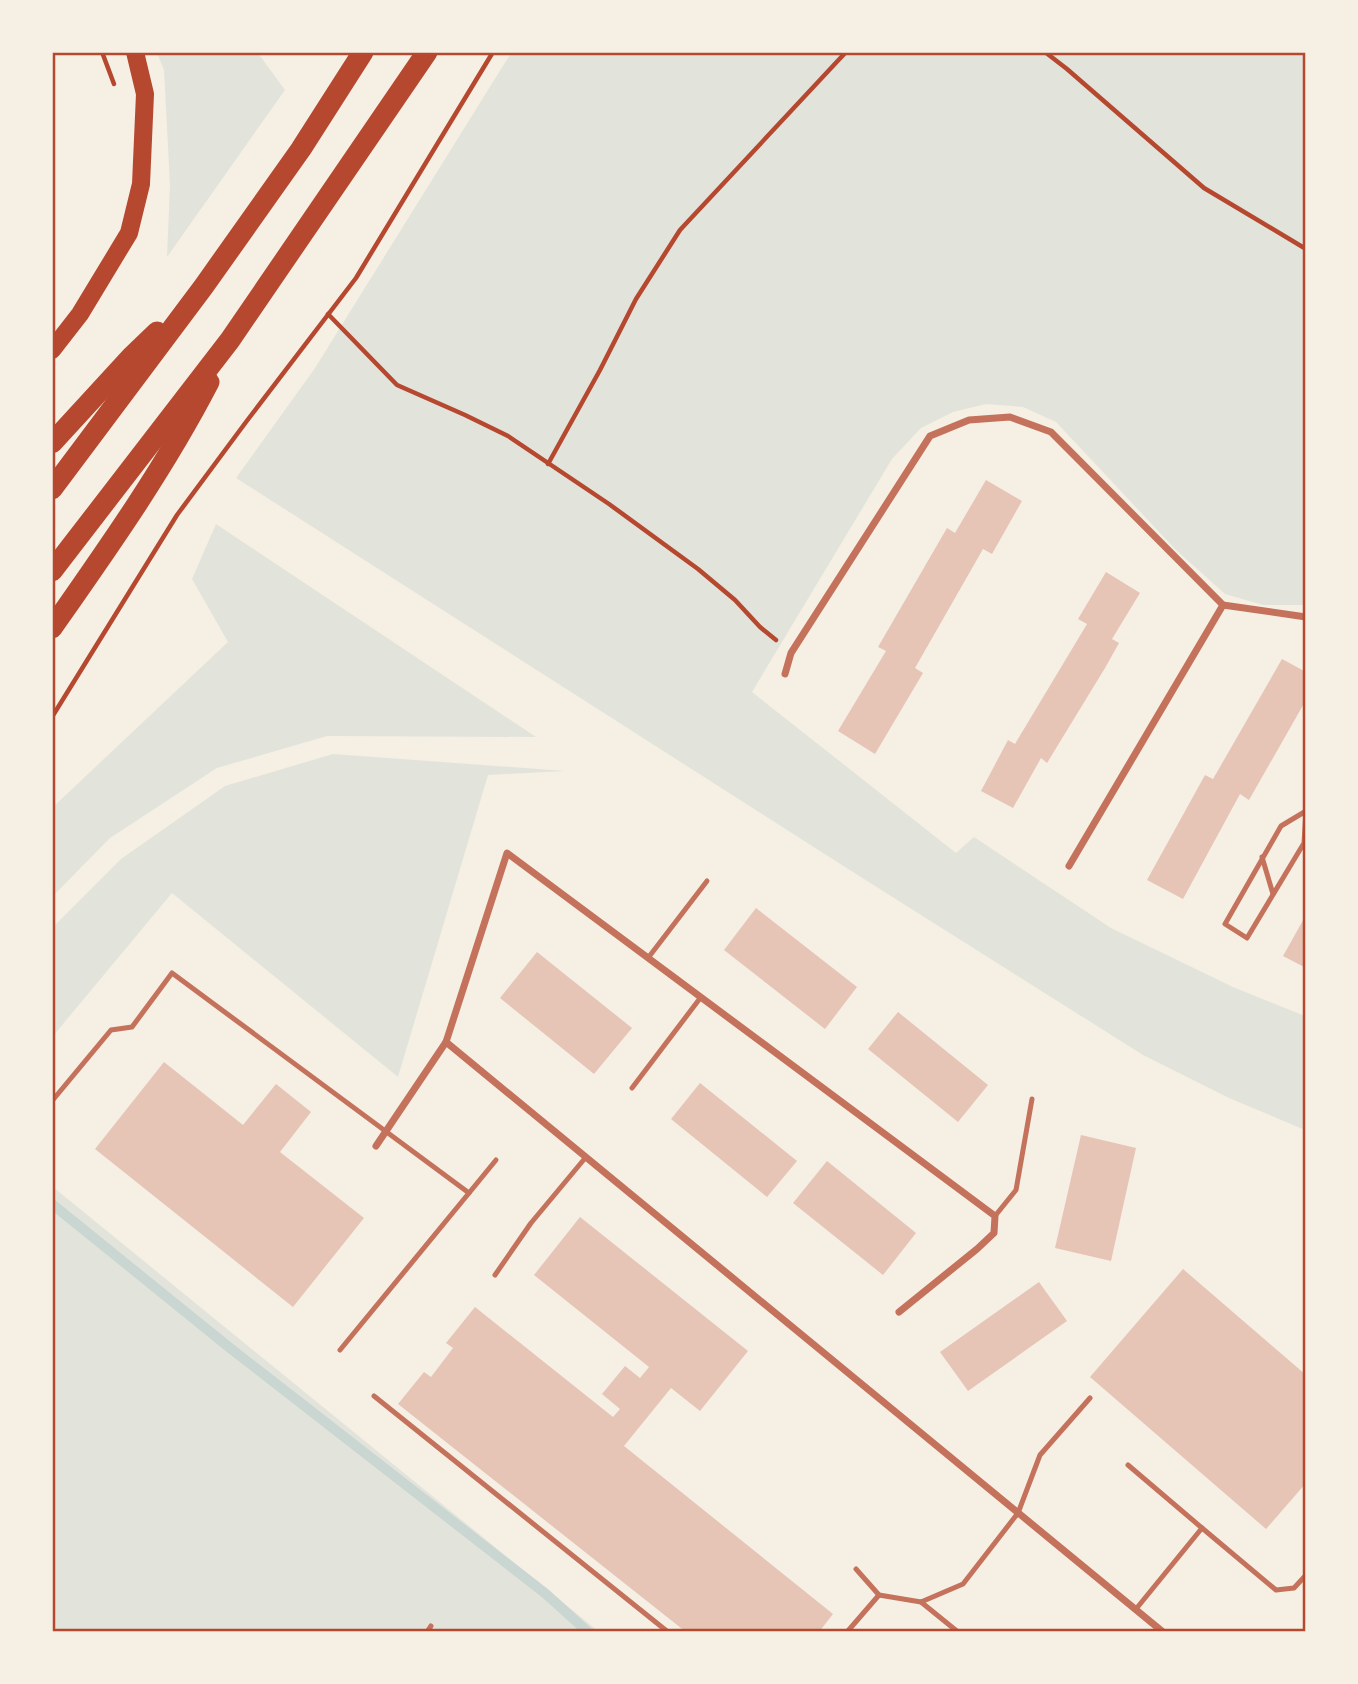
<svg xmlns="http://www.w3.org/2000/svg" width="1358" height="1684" viewBox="0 0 1358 1684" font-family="'Sofia Sans Condensed',sans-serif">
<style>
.green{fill:#e2e4dc}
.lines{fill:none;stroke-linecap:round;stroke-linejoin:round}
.stream{stroke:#c9d6d2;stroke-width:10}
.building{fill:#e6c5b7}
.path{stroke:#b5482f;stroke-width:4.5}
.service{stroke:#c5725c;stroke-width:5}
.minor{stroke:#c5725c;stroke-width:7}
.primary{stroke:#b5482f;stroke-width:18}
.motorway{stroke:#b5482f;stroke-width:21}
.neatline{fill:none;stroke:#b5482f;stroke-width:2.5}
</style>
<rect width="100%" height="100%" fill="#f6efe4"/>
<g class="green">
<polygon points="157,53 258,53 285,90 167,257 170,185 164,70"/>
<polygon points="511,53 1305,53 1305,605 1263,605 1225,594 1176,550 1056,422 1023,407 986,404 953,412 921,428 892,459 752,692 956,853 974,837 1111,928 1233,987 1305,1016 1305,1130 1229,1098 1143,1055 845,867 236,478 315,368"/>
<polygon points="216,524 536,737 327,736 217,768 110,838 53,896 53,807 228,642 192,579"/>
<polygon points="333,754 565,771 488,775 398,1077 172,893 53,1036 53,927 121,859 225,786"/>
<polygon points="53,1187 598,1631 53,1631"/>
</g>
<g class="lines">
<polyline class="stream" points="52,1204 230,1348 546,1594 588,1632"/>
</g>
<g class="building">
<polygon points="986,480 1022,501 992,554 983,549 915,668 923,673 875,754 838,731 886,651 878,647 947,528 955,533"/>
<polygon points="1106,572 1140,593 1112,639 1119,643 1105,668 1047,763 1041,758 1013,808 981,791 1008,740 1015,744 1087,624 1078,619"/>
<polygon points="1282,659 1306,672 1306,700 1249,800 1240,794 1183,899 1147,880 1205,775 1213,779"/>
<polygon points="756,908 857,987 825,1029 724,950"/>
<polygon points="1306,915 1306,968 1283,956"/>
<polygon points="537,952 632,1028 594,1074 500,998"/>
<polygon points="898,1012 988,1085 958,1122 868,1049"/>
<polygon points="164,1062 243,1125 276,1084 311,1112 280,1152 364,1218 293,1307 95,1149"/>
<polygon points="700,1083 797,1161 767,1197 671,1119"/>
<polygon points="1081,1135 1136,1148 1111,1261 1055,1248"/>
<polygon points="827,1161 916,1233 883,1275 793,1203"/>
<polygon points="580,1217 748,1351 700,1411 671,1388 624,1446 833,1614 819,1632 686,1632 398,1404 424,1372 431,1377 453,1348 446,1343 475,1307 613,1417 620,1409 602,1394 625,1366 640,1378 649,1367 534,1275"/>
<polygon points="1183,1269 1306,1375 1306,1483 1266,1529 1090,1377"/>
<polygon points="1039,1282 1067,1321 968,1391 940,1352"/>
</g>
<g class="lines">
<g class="path">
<polyline points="102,52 114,84"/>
<polyline points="1045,52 1067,69 1204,188 1306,249"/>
<polyline points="328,314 397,385 465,415 508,436 609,504 698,569 735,600 760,627 776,640"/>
<polyline points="548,464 600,370 636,299 680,230 846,52"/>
<polyline points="52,717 177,515 246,422 356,278 493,52"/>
</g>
<g class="service">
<polyline points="1306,811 1281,826 1225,924 1247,938 1304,843 1306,812"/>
<polyline points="1262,857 1273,894"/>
<polyline points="648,958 707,881"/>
<polyline points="632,1088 701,997"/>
<polyline points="52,1101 111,1030 132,1027 172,973 469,1193 340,1350"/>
<polyline points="469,1193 496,1160"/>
<polyline points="995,1216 1016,1190 1032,1099"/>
<polyline points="495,1275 531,1223 586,1157"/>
<polyline points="374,1396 668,1632"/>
<polyline points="1128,1465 1202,1528"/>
<polyline points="856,1569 879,1595 921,1602 963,1584 1018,1513 1040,1455 1090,1398"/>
<polyline points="921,1602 958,1632"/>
<polyline points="1136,1609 1202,1528 1276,1590 1294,1588 1306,1575"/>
<polyline points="427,1632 431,1626"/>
<polyline points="847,1632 879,1595"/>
</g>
<g class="minor">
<polyline points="785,674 791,653 930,436 969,420 1010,417 1051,432 1223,605 1306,617"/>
<polyline points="1069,866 1223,605"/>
<polyline points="446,1042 1163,1632"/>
<polyline points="376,1146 446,1042 507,853 995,1216 994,1233 977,1249 899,1312"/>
</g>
<polyline class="primary" points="52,350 80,314 129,233 141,184 145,94 135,52"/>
<g class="motorway">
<polyline points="52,443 131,357 157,332"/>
<polyline points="52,489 204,286 301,149 363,52"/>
<polyline points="52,571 230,340 427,52"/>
<path d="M52,628C108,548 164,469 209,382"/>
</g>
</g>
<rect width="1358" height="1684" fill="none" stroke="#f6efe4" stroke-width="108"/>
<rect x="54" y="54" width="1250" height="1576" class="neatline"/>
</svg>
